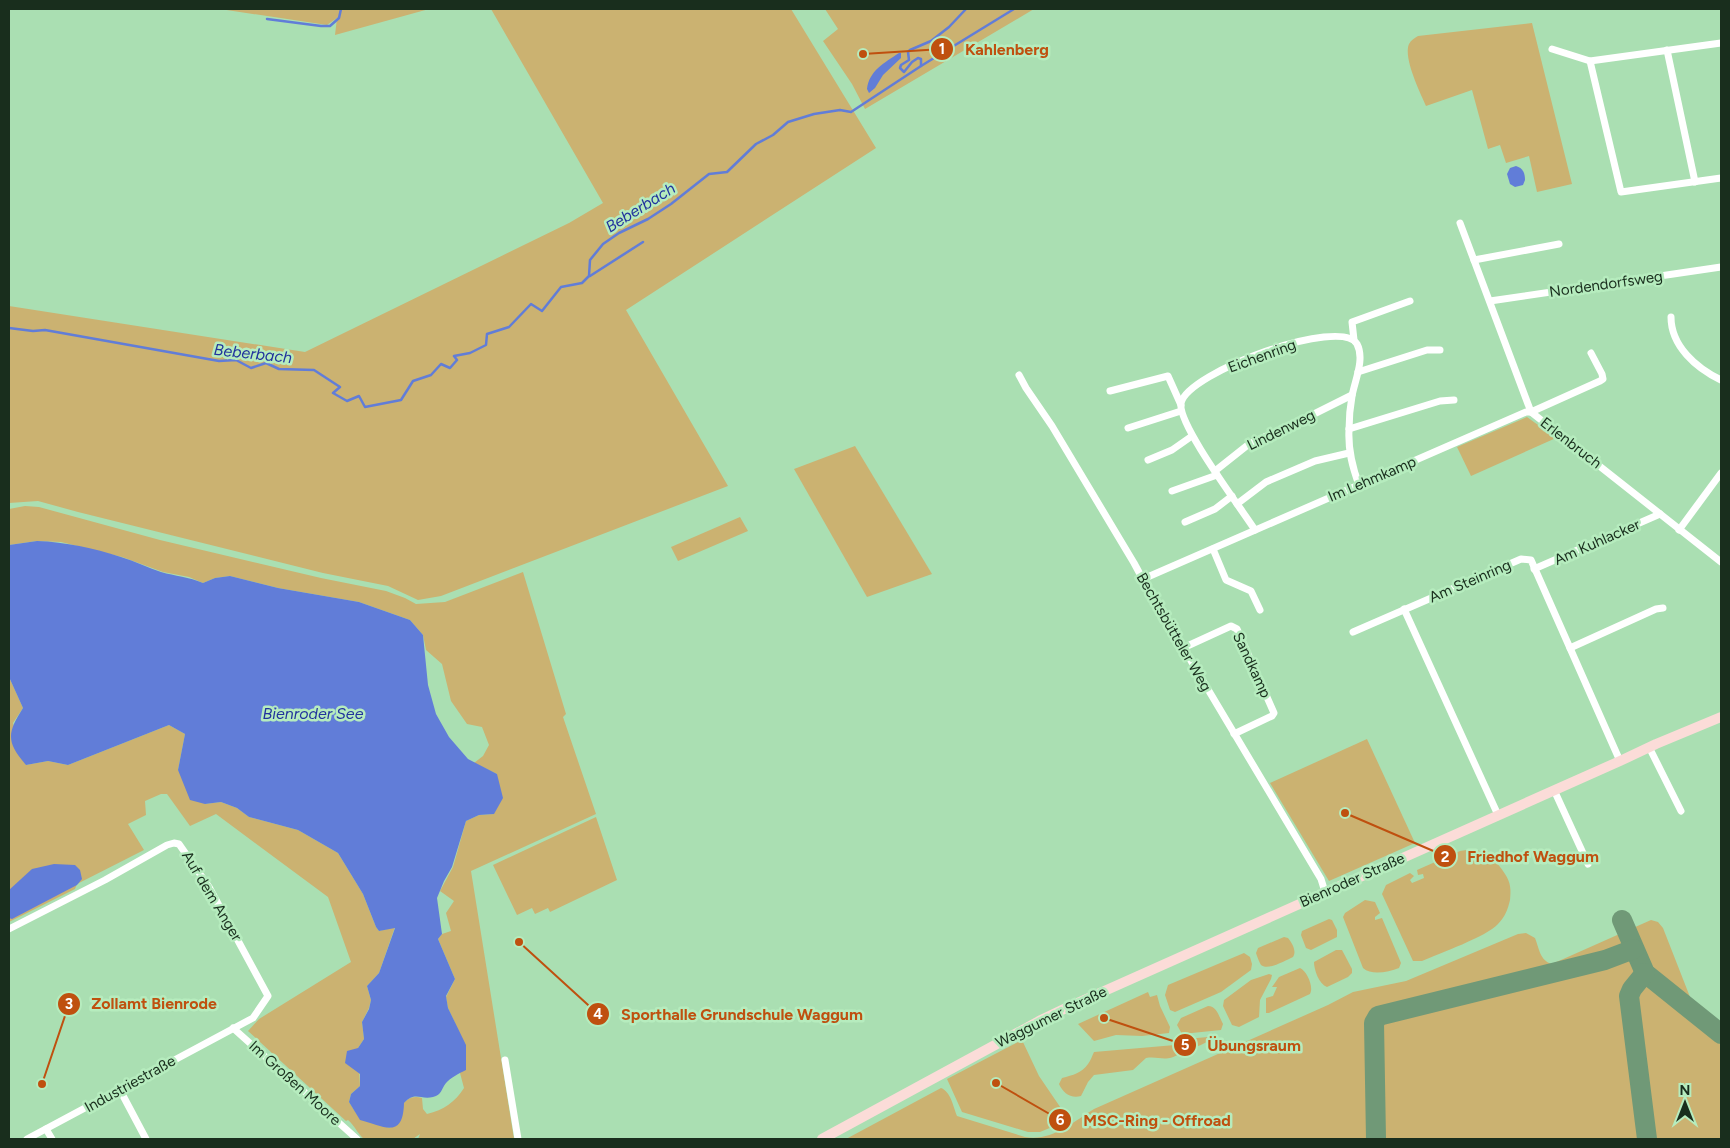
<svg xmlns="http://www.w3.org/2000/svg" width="1730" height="1148" viewBox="0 0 1730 1148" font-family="Figtree,sans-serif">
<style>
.green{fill:#cbb271}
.water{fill:#617dd8}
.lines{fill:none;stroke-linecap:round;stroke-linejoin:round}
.stream{stroke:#617dd8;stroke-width:2.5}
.taxiway{stroke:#709977;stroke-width:20}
.street{stroke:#fff;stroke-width:7}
.secondary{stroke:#fbdcd8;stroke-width:10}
.labels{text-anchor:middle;stroke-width:5;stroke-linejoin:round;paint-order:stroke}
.street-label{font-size:15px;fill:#192e1d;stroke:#b6ecbe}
.water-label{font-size:16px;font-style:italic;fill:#21339d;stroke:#b6ecbe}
.leader{fill:none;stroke:#bf500f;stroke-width:2}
.callout-dot{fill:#bf500f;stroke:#b6ecbe;stroke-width:2}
.mark-label{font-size:15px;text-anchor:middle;font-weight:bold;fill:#fff}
.callout-label{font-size:16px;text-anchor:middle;font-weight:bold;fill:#bf500f;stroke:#b6ecbe;stroke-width:5;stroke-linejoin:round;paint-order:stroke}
</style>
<rect width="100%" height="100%" fill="#aadfb2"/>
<g class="green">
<polygon points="220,9 429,9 335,35 337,18 327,25"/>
<polygon points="491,9 791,9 876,148 626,310 728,486 441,596 418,600 388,586 323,573 78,512 38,501 9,503 9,306 305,352 569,223 603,203"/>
<polygon points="825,9 1034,9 865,109 852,84 823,41 838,29"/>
<path d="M1532,23L1572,184L1537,192L1529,156L1506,163L1500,145L1488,149L1472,90L1426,106C1420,92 1403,58 1409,44C1411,40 1415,38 1418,36Z"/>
<polygon points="1527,417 1556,438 1471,476 1457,447"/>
<polygon points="855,446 932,574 867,597 794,469"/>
<path d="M25,506L39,507L160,540L321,578L386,591L405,598L416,604L445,602L523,572L566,714L563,717L596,814L471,871L514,1139H418L420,1134L413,1139H364C357,1133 355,1126 348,1120L346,1121L248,1031L259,1019L351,962L328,897L216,814L190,826L167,794H161L145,801L146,815L128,824L144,850L77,884L75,889L9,922V677L23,708L13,723L26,765L48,761L68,765L169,725L185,734L178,770L205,804L221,802L237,808L249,817L298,830L338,853L363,894L376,927L379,931L395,927L379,973L367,986L371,1000L369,1008L362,1022L364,1039L358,1048L360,1086L351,1094L349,1102L360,1119L390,1128C397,1115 403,1092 422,1098L423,1109L427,1114C444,1110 455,1102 464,1088L460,1073L455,1023L448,1008L446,997L455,979L438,939L442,934L451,931L446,913L454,901L440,891L453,867L466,821L479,815L494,814L497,774L474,763L483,756L489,745L482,727L467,724L451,701L442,664L426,650L423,635L410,620L359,602L278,588L230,576L215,578L203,583L189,577L163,572L122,557L61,542L37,541L9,545V509Z"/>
<polygon points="740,517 748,531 678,561 671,547"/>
<polygon points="1367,739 1415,843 1329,881 1270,783"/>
<polygon points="596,817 617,880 550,912 548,908 535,914 532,908 517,915 493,865"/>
<path d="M1473,849C1489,852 1497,862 1505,874C1511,883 1511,890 1510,900C1508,909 1505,917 1498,924C1486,937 1440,953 1422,961H1413L1382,894L1386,885L1410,873L1414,876L1410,880L1412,883L1424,878L1423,874L1418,875L1417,870L1460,851Z"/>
<path d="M1365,900L1375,902L1380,913L1375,917V920L1382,918L1401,963L1399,968C1388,972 1372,976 1363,968L1343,917L1345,913Z"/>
<polygon points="1329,919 1332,920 1337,930 1337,937 1311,950 1306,948 1301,935 1302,931"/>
<path d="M1651,920L1658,922L1663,928L1690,997L1700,1016L1721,1032V1139H846L941,1088C951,1092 953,1106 957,1116L1025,1137C1051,1142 1073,1122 1094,1109L1328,1005L1353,992L1406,981L1518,934L1526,933L1535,938C1539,948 1540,961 1552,964Z"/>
<path d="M1284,937L1288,938C1292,943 1297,951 1293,957C1286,960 1268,971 1261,965C1259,962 1257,956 1256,953L1258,948Z"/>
<path d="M1336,950H1342L1352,969V973L1348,977L1327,987C1319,984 1314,970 1314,962Z"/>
<polygon points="1244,953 1250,957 1252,964 1251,970 1221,992 1175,1012 1170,1010 1165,995 1168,985"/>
<path d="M1300,968C1307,971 1314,987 1310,994L1269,1013H1266V998L1273,996L1277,987H1272L1279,977Z"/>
<polygon points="1269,974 1272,975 1271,979 1260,1000 1259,1017 1239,1027 1232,1025 1223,1006 1224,1000 1251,980"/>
<polygon points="1148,992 1150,997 1157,995 1160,1006 1170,1027 1169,1033 1142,1036 1116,1035 1094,1041 1078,1024"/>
<path d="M1208,1006C1217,1006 1219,1017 1223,1024L1221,1030L1182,1034L1177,1025L1181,1018Z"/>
<path d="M1208,1037L1209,1041C1200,1045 1192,1052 1184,1042L1186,1039Z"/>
<polygon points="1022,1040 1039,1076 1069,1120 1040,1132 1028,1132 962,1112 947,1079"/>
<path d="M1175,1045L1180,1050L1181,1053C1165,1063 1161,1056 1146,1058L1133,1070L1094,1075L1088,1082L1081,1096C1071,1099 1063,1093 1059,1084L1062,1078C1073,1075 1082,1073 1088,1064C1091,1060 1092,1056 1094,1052Z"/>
</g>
<g class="water">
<path d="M899,53H901V58L883,75L875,88L869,93L867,89C869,71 884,63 899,53Z"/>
<path d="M1516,166C1523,168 1525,173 1525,180L1523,185L1515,187L1510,184L1507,174L1510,168Z"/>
<path d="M37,541C66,542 93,548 121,557C135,561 148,568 161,572C175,576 189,577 203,583L215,578L230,576L278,588L359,602L410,620L423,635L428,685L436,714L449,737L468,759L497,774L503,798L494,814L479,815L466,821L452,867L444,881L437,898L442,934L438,939L455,979L446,996L448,1008L466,1045V1070C460,1073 450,1078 446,1083C441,1089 442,1095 433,1097C420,1100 415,1091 404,1103C403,1139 385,1127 360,1120L349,1102L351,1094L360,1086V1074L345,1063L347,1051L358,1048L364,1039L362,1022L369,1009L371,1000L367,986L379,973L395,928L379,931L376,927L363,894L338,853L298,830L249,817L237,808L221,802L205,804L190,800L178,770L185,734L169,725L68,765L48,761L26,765C6,742 7,733 23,708L9,677V545Z"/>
<polygon points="54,864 75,865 80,870 82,879 77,885 12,919 9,918 9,890 32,869"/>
</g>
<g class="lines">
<g class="stream">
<polyline points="267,19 321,26 330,26 339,18 341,9"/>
<polyline points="921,66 921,59 918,58 912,62 904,72 900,68 901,65 909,60 908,52 910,50 931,41 949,27 966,9"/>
<polyline points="590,276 643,242"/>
<polyline points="9,328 33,331 45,330 219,361 236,360 251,368 266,363 279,369 314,370 340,387 333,393 347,401 359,396 365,407 401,400 413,381 431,375 441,364 450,368 457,360 454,356 470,353 486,345 487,334 509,327 531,304 542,311 561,287 582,283 589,276 590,260 603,244 619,233 648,219 671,204 709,174 727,172 756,144 773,135 788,122 814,114 840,110 851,112 921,66 1014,9"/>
</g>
<g class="taxiway">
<polyline points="1622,920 1645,973 1721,1034"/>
<polyline points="1645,973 1632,989 1629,996 1647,1139"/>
<polyline points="1376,1139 1374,1023 1378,1016 1605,960 1634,949"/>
</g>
<g class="street">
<polyline points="1721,43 1590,61 1621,192 1721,178"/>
<polyline points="1552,49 1590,61"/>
<polyline points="1667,50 1695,182"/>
<polyline points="1460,223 1531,412 1721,562"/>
<polyline points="1474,260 1559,244"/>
<polyline points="1490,301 1721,267"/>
<path d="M1671,317C1671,346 1696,368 1721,380"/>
<polyline points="1354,340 1352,322 1410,301"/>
<polyline points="1358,372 1427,350 1440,350"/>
<polyline points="1019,375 1026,388 1052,426 1134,563 1147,587 1321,879 1325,892"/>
<polyline points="1110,391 1168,376 1181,405"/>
<polyline points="1128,428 1181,411"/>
<polyline points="1349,429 1440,401 1454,400"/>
<polyline points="1148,460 1172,450 1192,436"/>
<polyline points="1215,471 1249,444 1300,421 1352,395"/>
<polyline points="1172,491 1217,475"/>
<polyline points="1237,504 1266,482 1315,461 1349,453"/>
<polyline points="1185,522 1215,509 1232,496"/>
<path d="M1255,530C1241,508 1177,424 1181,403C1188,372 1341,316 1357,344C1365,359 1355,380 1352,396C1350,407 1349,418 1349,430C1348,450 1352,466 1359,485"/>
<polyline points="1679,530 1721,473"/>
<polyline points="1213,549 1226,580 1251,591 1260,610"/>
<polyline points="1534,569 1660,514"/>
<polyline points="1143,579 1526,412 1531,412 1600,381 1603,379 1602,374 1591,353"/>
<polyline points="1404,609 1498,815"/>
<polyline points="1353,632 1521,559 1531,560 1620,761"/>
<polyline points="1183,648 1231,626 1237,629 1274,713 1272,716 1234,734"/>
<polyline points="1570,648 1656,609 1663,608"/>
<polyline points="1649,747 1681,811"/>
<polyline points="1554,790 1588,864"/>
<polyline points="9,929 105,880 167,845 174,843 179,844 209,887 268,996 253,1018 27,1139"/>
<polyline points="233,1028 357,1139"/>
<polyline points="505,1060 518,1139"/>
<polyline points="120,1090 146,1139"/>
<polyline points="46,1129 52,1139"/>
</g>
<polyline class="secondary" points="822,1139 1041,1020 1064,1009 1620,761 1656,744 1721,717"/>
</g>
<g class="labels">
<g class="street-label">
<text transform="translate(1606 284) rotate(-8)" y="5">Nordendorfsweg</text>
<text transform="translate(1262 356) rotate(-20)" y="5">Eichenring</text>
<text transform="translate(1281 430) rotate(-26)" y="5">Lindenweg</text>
<text transform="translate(1571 443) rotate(38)" y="5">Erlenbruch</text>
<text transform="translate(1372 479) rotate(-23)" y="5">Im Lehmkamp</text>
<text transform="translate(1597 542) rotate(-24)" y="5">Am Kuhlacker</text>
<text transform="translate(1470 581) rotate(-23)" y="5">Am Steinring</text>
<text transform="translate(1174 632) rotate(60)" y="5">Bechtsbütteler Weg</text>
<text transform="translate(1252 665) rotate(65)" y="5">Sandkamp</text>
<text transform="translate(1352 880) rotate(-24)" y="5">Bienroder Straße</text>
<text transform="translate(212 896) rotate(59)" y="5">Auf dem Anger</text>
<text transform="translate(1051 1017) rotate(-26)" y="5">Waggumer Straße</text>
<text transform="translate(295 1083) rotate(42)" y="5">Im Großen Moore</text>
<text transform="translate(130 1084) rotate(-29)" y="5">Industriestraße</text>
</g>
<g class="water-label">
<text transform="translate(640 207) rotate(-32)" y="6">Beberbach</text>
<text transform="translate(253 353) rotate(6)" y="6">Beberbach</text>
<text x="313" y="719">Bienroder See</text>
</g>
</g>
<path class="leader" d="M863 54L942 49M1345 813L1445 856M42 1084L69 1004M519 942L598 1014M1104 1018L1185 1045M996 1083L1060 1120"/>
<g class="callout-dot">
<circle cx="863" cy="54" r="5"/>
<circle cx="1345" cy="813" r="5"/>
<circle cx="42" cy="1084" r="5"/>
<circle cx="519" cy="942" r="5"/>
<circle cx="1104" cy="1018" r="5"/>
<circle cx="996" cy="1083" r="5"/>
<circle cx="942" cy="49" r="12"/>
<circle cx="1445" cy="856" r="12"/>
<circle cx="69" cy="1004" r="12"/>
<circle cx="598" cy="1014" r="12"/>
<circle cx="1185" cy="1045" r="12"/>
<circle cx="1060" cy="1120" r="12"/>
</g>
<g class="mark-label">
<text x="942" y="54">1</text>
<text x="1445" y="862">2</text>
<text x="69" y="1009">3</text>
<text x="598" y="1019">4</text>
<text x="1185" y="1050">5</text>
<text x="1060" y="1125">6</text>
</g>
<g class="callout-label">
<text x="1007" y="55">Kahlenberg</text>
<text x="1533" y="862">Friedhof Waggum</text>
<text x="154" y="1009">Zollamt Bienrode</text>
<text x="742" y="1020">Sporthalle Grundschule Waggum</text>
<text x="1254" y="1051">Übungsraum</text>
<text x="1157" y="1126">MSC-Ring - Offroad</text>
</g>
<rect width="1730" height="1148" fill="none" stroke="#192e1d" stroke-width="20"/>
<g transform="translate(1685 1103)" stroke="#b6ecbe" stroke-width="4" paint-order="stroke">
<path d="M0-4L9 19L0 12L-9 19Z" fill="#192e1d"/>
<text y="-8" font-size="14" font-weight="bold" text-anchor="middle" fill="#192e1d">N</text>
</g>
</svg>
